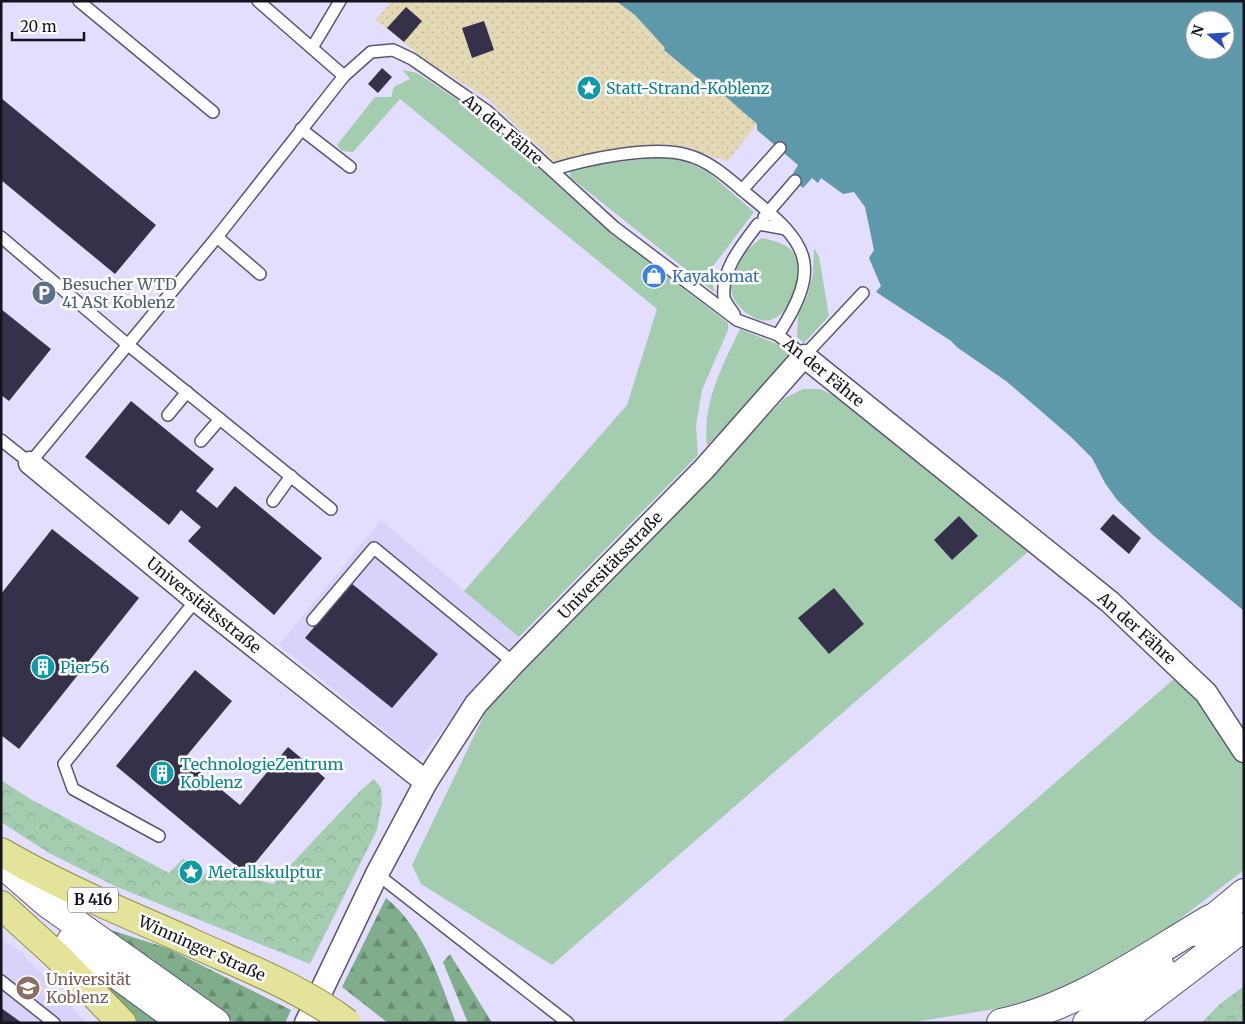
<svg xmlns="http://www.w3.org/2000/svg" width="1245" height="1024" viewBox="0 0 1245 1024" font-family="Merriweather,serif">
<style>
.built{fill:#d8d3fa}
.green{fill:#a4ccae}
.forest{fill:url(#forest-firs)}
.sand{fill:url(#sand-dots)}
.park{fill:url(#park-crowns)}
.water{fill:#5e99aa;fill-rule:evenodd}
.building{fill:#35314a}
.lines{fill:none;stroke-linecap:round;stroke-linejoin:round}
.lane-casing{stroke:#5a5670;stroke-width:14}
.street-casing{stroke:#5a5670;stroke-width:25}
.secondary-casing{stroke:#5a5670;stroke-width:30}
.primary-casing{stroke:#8f8e42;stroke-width:30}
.lane{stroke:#fff;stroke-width:11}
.street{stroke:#fff;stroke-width:22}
.secondary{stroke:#fff;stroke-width:28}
.primary{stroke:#e3e39a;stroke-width:28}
.primary-bridge-casing{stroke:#8f8e42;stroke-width:30;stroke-linecap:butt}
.primary-bridge{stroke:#e3e39a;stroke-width:28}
.labels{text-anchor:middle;stroke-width:5;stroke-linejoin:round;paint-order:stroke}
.shield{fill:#fff;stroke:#5b5a62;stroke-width:1}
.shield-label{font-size:15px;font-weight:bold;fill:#15131e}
.culture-label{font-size:16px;fill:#0d838f;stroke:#fff;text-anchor:start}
.street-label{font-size:16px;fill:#15131e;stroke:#fff}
.shop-label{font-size:16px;fill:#366cbe;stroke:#fff;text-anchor:start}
.service-label{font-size:16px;fill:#4e5e75;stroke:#fff;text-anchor:start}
.education-label{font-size:16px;fill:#785e54;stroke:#fff;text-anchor:start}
</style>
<defs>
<pattern id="forest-firs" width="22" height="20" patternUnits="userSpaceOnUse" patternTransform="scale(1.25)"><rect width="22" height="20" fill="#80ad8c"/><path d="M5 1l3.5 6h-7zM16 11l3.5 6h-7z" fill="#688c72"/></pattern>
<pattern id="sand-dots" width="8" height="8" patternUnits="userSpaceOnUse" patternTransform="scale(1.25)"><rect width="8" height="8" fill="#e3d9b4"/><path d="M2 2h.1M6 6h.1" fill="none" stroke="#c2b99a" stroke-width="1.8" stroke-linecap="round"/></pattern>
<pattern id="park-crowns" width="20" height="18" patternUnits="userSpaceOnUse" patternTransform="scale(1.25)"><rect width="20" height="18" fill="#a4ccae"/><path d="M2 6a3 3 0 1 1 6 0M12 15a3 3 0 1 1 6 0" fill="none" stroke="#8cae95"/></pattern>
</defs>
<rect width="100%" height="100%" fill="#e3defe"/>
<g class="built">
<polygon points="381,520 519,637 419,759 279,645"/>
<polygon points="1,938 22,953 87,1023 1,1023"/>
</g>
<g class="green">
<polygon points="403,70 417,73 479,114 607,230 728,323 728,330 702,390 696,425 698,455 519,637 464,591 627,405 657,309 400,99 353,152 342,151 337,145 375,97 391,97 394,87 410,79"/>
<polygon points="662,157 681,159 708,172 754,212 711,269 714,292 570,177 570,170 583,166"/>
<path d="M762,238C773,241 783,242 791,250C809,267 787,348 744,311C735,303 729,293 731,280C734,264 749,246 762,238Z"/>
<polygon points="814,248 819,257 829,316 804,343 797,337 798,315 807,297 813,275"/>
<path d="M740,329L777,344L792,355L707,446C702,403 722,367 740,329Z"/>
<polygon points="803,389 820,389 833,395 1030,550 552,965 421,884 412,865 487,709 785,398"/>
<polygon points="1183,671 1244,752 1244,870 1159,935 1076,982 1013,1006 908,1023 780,1023"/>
</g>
<g class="forest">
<path d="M386,898C424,929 439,978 456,1023H388L342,987Z"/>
<polygon points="98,926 167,948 291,1010 285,1023 235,1023"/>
<polygon points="450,954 492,1023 468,1023 443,962"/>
<polygon points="95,969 166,1023 135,1023 92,978"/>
</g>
<polygon class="sand" points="392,1 616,1 635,15 665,48 664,50 720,97 725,96 757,124 728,161 712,157 687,147 663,144 588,154 557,164 487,98 429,63 376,20"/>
<g class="park">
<polygon points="374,779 381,788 382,803 377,830 310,964 117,887 49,853 1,822 1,780 32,800 169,873 183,859 193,867 211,877 224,879 245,876 273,884 360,791"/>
<polygon points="1244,986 1244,1023 1201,1023 1220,1004"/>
</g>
<path class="water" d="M616,1H1244V611L1154,536L1117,500L1105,483L1092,458L1071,437L1006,381L958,348L951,341L876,292L881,286L869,258L874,250L865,207L854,192L843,194L821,178L818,183L812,178L803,188L791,177L798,165L757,130V124L725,96L720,97L664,50L665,48L635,15ZM1195,20H1225V50H1195Z"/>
<g class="building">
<polygon points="406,7 422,21 404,42 387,28"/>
<polygon points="484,21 494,50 472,58 462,28"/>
<polygon points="382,68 392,77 378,93 368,84"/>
<polygon points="1,98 156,225 115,274 1,180"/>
<polygon points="1,309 51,349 9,401 1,395"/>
<polygon points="131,401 214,469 196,491 217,508 235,486 322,558 274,615 188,541 201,527 181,510 169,525 85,457"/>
<polygon points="1113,514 1141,538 1129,554 1100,529"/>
<polygon points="959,516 978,536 952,560 934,540"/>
<polygon points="52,529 139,598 19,749 1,735 1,594"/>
<polygon points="351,583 438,654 392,708 305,638"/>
<polygon points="834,588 864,624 829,654 798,618"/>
<polygon points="195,670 232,701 184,759 240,805 288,747 325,778 246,874 116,766"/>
<polygon points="1,1008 11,1015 22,1023 1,1023"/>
</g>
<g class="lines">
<defs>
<g id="lane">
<polyline points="79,1 213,112"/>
<polyline points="258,1 344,76"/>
<polyline points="312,48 340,1"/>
<polyline points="301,129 350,167"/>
<path d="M552,170C586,159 653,145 687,155C710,161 728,178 747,194C808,243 824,264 778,335"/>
<polyline points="742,190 780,148"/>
<polyline points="764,217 795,181"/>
<polyline points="1,237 127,344 331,509"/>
<polyline points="217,237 260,274"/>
<path d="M734,314C731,309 725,303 724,297C721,270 742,245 758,224L786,229"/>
<polyline points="168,415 187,392"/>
<polyline points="1,440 30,463 217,237 344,76 371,52 393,50 412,59 487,111 614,227 737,320 778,335 804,356 863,293"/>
<polyline points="201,441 220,419"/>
<polyline points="273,501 291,476"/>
<polyline points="313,620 374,548 514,663"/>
<polyline points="159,836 73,789 64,764 196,600"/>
<polyline points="377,874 568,1023"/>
<polyline points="1,981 54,1023"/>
</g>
<g id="street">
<polyline points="30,463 196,600 426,782"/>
<polyline points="306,1023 377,874 426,782 476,704 514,663 704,469 804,356 1110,602 1206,693 1244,751"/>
</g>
<g id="secondary">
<polyline points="1,863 47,903 216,1023"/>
<polyline points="1197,932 1244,893"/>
<polyline points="71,941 183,1023"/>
<path d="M1001,1023C1077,1007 1144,958 1210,919"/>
<polyline points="1087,1023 1160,966"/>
<polyline points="1118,1023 1244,927"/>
</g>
<g id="primary">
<path d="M1,852C61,887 125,913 188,941"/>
<polyline points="1,905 56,955 122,1023"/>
</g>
</defs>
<use href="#lane" class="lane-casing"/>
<use href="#street" class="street-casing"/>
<use href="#secondary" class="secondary-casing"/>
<use href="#primary" class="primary-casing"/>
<use href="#lane" class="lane"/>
<use href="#street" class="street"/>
<use href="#secondary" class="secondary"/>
<use href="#primary" class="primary"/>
<defs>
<path id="primary-bridge" d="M188,941C242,966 300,987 347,1023"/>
</defs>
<use href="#primary-bridge" class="primary-bridge-casing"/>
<use href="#primary-bridge" class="primary-bridge"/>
</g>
<defs>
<symbol id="sight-disc" viewBox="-11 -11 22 22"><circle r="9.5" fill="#0f9aa8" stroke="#fff"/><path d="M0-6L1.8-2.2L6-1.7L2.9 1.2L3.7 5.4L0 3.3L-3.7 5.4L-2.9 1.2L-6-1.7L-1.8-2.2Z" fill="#fff"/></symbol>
<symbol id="shop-disc" viewBox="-11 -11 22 22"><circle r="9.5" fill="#3f7fe0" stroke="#fff"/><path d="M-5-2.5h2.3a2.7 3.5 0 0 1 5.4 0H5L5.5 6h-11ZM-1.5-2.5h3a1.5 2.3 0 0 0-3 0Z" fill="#fff"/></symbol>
<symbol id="parking-disc" viewBox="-11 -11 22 22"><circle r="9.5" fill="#5c6f8a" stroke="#fff"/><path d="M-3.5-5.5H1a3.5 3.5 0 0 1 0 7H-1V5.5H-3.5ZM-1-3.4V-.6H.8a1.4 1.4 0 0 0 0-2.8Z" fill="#fff"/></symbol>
<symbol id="building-disc" viewBox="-11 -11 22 22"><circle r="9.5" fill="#0f9aa8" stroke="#fff"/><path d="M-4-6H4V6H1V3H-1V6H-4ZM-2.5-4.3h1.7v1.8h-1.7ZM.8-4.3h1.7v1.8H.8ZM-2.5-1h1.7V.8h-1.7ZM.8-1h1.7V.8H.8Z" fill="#fff"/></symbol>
<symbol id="university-disc" viewBox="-11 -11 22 22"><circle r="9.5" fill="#8d6e63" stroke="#fff"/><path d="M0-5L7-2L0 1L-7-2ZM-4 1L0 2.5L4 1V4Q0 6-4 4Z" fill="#fff"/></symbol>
</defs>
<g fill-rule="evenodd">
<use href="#sight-disc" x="575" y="74" width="28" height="28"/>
<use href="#shop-disc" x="640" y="262" width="28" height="28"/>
<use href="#parking-disc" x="30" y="279" width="28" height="28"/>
<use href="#building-disc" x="29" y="653" width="28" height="28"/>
<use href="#building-disc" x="148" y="759" width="28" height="28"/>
<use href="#sight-disc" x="177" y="858" width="28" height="28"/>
<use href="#university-disc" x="14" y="974" width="28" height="28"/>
</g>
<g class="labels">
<rect class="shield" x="68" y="887.5" width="50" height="25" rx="4"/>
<g class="shield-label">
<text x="93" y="905">B 416</text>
</g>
<g class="culture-label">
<text x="606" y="94">Statt-Strand-Koblenz</text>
<text x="60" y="673">Pier56</text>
<text x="180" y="770">TechnologieZentrum<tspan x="180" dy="18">Koblenz</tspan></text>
<text x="208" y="878">Metallskulptur</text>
</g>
<g class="street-label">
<text transform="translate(503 129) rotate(40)" y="6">An der Fähre</text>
<text transform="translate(824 372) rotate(39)" y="6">An der Fähre</text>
<text transform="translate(610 565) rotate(-46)" y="6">Universitätsstraße</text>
<text transform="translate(204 605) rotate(39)" y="6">Universitätsstraße</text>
<text transform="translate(1137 628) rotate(42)" y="6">An der Fähre</text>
<text transform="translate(202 948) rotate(24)" y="6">Winninger Straße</text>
</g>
<g class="shop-label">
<text x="672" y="282">Kayakomat</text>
</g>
<g class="service-label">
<text x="62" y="290">Besucher WTD<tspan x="62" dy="18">41 ASt Koblenz</tspan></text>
</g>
<g class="education-label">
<text x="46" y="985">Universität<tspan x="46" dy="18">Koblenz</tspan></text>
</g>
</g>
<rect width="1245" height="1024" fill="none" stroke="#15131e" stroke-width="5"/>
<g transform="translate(1210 35) rotate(288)"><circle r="24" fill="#ffffff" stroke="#a1a1a5"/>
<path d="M0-4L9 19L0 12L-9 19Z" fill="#294bbb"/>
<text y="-8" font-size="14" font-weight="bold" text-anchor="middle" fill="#15131e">N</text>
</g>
<path d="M12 32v8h72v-8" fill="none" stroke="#15131e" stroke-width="2.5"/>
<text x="20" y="32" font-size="15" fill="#15131e" stroke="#ffffff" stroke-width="4" paint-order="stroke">20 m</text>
</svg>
